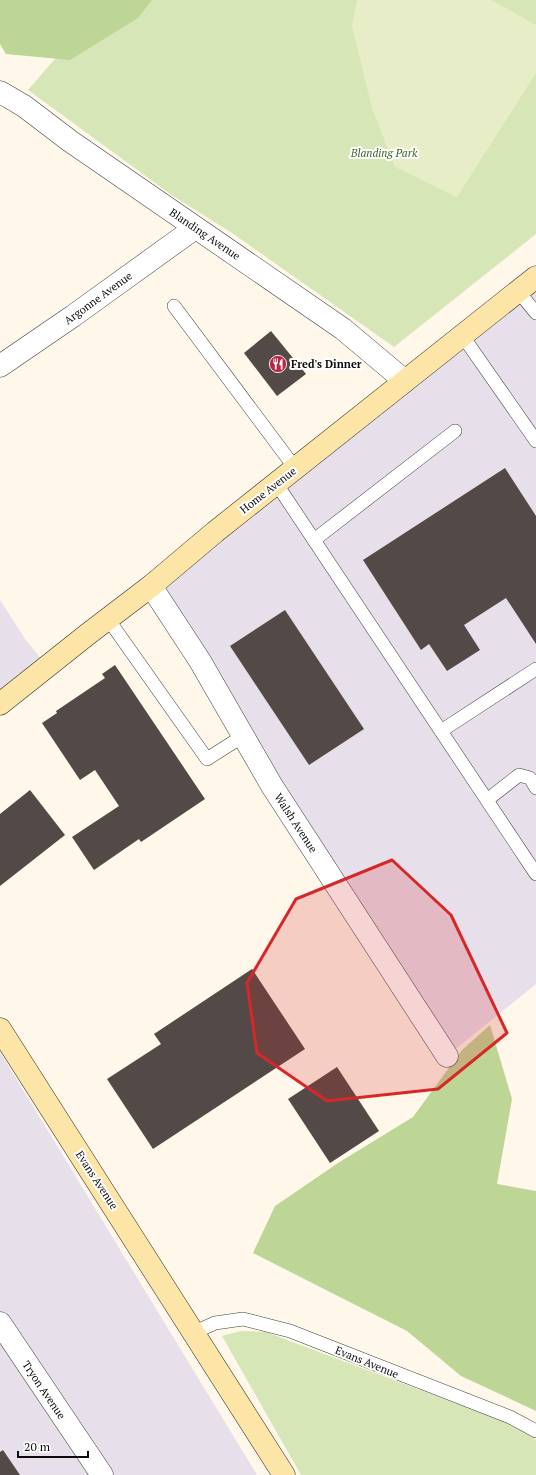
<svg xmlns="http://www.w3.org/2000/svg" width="536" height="1475" viewBox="0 0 536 1475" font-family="'PT Serif',serif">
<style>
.industrial{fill:#e7dfea}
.green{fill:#d7e6b6}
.forest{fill:#bdd696}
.pitch{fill:#e7eec7}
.building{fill:#534a48}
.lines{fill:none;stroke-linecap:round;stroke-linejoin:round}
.lane-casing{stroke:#3e3e3e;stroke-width:14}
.street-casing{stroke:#3e3e3e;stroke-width:23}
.secondary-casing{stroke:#2d2d2d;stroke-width:23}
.lane{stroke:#fff;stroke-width:13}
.street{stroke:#fff;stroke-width:22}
.secondary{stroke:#fce5a7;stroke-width:22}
.marked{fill:#d62828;fill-opacity:0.2;stroke:#d62828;stroke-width:3;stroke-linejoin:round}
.labels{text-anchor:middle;stroke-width:4;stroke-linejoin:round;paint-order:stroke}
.park-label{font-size:11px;font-style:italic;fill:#375f1f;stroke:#fff}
.street-label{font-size:11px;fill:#0b0b0b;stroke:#fff}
.poi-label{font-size:11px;font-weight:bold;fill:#0b0b0b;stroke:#fff;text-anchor:start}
</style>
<rect width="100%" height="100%" fill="#fef7ea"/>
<g class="industrial">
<polygon points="536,274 536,984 447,1056 151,586"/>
<polygon points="0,600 25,639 47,666 0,704"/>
<polygon points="0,1052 257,1475 0,1475"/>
</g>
<g class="green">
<polygon points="106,0 536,0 536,234 394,347 232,233 173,196 28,90"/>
<polygon points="241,1331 266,1332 513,1425 536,1440 536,1475 301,1475 222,1336"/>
</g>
<g class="forest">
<polygon points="0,0 152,0 138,18 70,60 6,54 0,44"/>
<polygon points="490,1025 512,1099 497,1184 536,1191 536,1411 461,1376 407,1331 253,1253 275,1206 338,1163 413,1117 462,1050"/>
</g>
<polygon class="pitch" points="357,0 491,0 536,25 536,73 457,197 395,167 372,108 352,26"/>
<g class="building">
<polygon points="271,331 306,374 277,396 244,353"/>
<polygon points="505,468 536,516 536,644 506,598 464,625 480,650 447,671 429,644 421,650 363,560"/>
<polygon points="285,610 364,729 309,765 230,646"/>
<polygon points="115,665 205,799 141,842 139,839 94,870 72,837 119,806 95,770 80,780 42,723 57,713 56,711 105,678 102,674"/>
<polygon points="30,790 65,835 0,886 0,814"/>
<polygon points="252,969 305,1049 153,1149 107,1079 161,1044 154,1034"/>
<polygon points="337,1067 379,1131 330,1163 288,1099"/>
<polygon points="3,1450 20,1475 0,1475 0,1452"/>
</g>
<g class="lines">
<defs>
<g id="lane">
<polyline points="518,291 536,313"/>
<polyline points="174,306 295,468"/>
<polyline points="462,335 536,441"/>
<polyline points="276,483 536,874"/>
<polyline points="314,540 455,431"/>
<polyline points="108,619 207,759 243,736"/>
<polyline points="441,731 536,669"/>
<polyline points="487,800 519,775 530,778 536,788"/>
<polyline points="195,1332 215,1323 243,1319 290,1331 510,1417 536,1431"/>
</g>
<g id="street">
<polyline points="0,92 24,106 70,141 343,329 405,381"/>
<polyline points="0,366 73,316 195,228"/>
<polyline points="151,586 200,661 272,786 447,1056"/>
<polyline points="0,1323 102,1475"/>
</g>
<g id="secondary">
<polyline points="0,704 88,634 151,586 215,532 536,277"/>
<polyline points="0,1029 284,1475"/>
</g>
</defs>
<use href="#lane" class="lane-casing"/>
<use href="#street" class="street-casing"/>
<use href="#secondary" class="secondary-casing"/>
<use href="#lane" class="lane"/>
<use href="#street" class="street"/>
<use href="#secondary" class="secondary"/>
</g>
<path class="marked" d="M392,860L451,915L507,1033L438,1089L327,1101L257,1053L247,983L296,899Z"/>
<defs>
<symbol id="restaurant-disc" viewBox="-11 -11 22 22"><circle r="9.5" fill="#b52947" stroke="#fff"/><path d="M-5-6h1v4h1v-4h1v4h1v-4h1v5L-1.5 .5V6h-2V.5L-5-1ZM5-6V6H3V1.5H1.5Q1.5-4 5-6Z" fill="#fff"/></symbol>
</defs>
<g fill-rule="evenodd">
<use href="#restaurant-disc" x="268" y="354" width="20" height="20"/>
</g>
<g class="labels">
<g class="park-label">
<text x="384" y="157">Blanding Park</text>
</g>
<g class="street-label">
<text transform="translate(205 234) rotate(34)" y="4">Blanding Avenue</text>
<text transform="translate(98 298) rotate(-36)" y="4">Argonne Avenue</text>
<text transform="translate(268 490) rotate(-38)" y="4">Home Avenue</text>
<text transform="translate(296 823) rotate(57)" y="4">Walsh Avenue</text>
<text transform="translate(97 1180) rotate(57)" y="4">Evans Avenue</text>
<text transform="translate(367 1362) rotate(22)" y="4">Evans Avenue</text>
<text transform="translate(44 1390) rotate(56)" y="4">Tryon Avenue</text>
</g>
<g class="poi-label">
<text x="291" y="368">Fred's Dinner</text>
</g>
</g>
<path d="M18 1451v6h70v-6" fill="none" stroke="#0b0b0b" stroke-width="2"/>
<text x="24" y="1451" font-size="12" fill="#0b0b0b" stroke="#ffffff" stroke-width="3" paint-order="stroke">20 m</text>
</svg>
